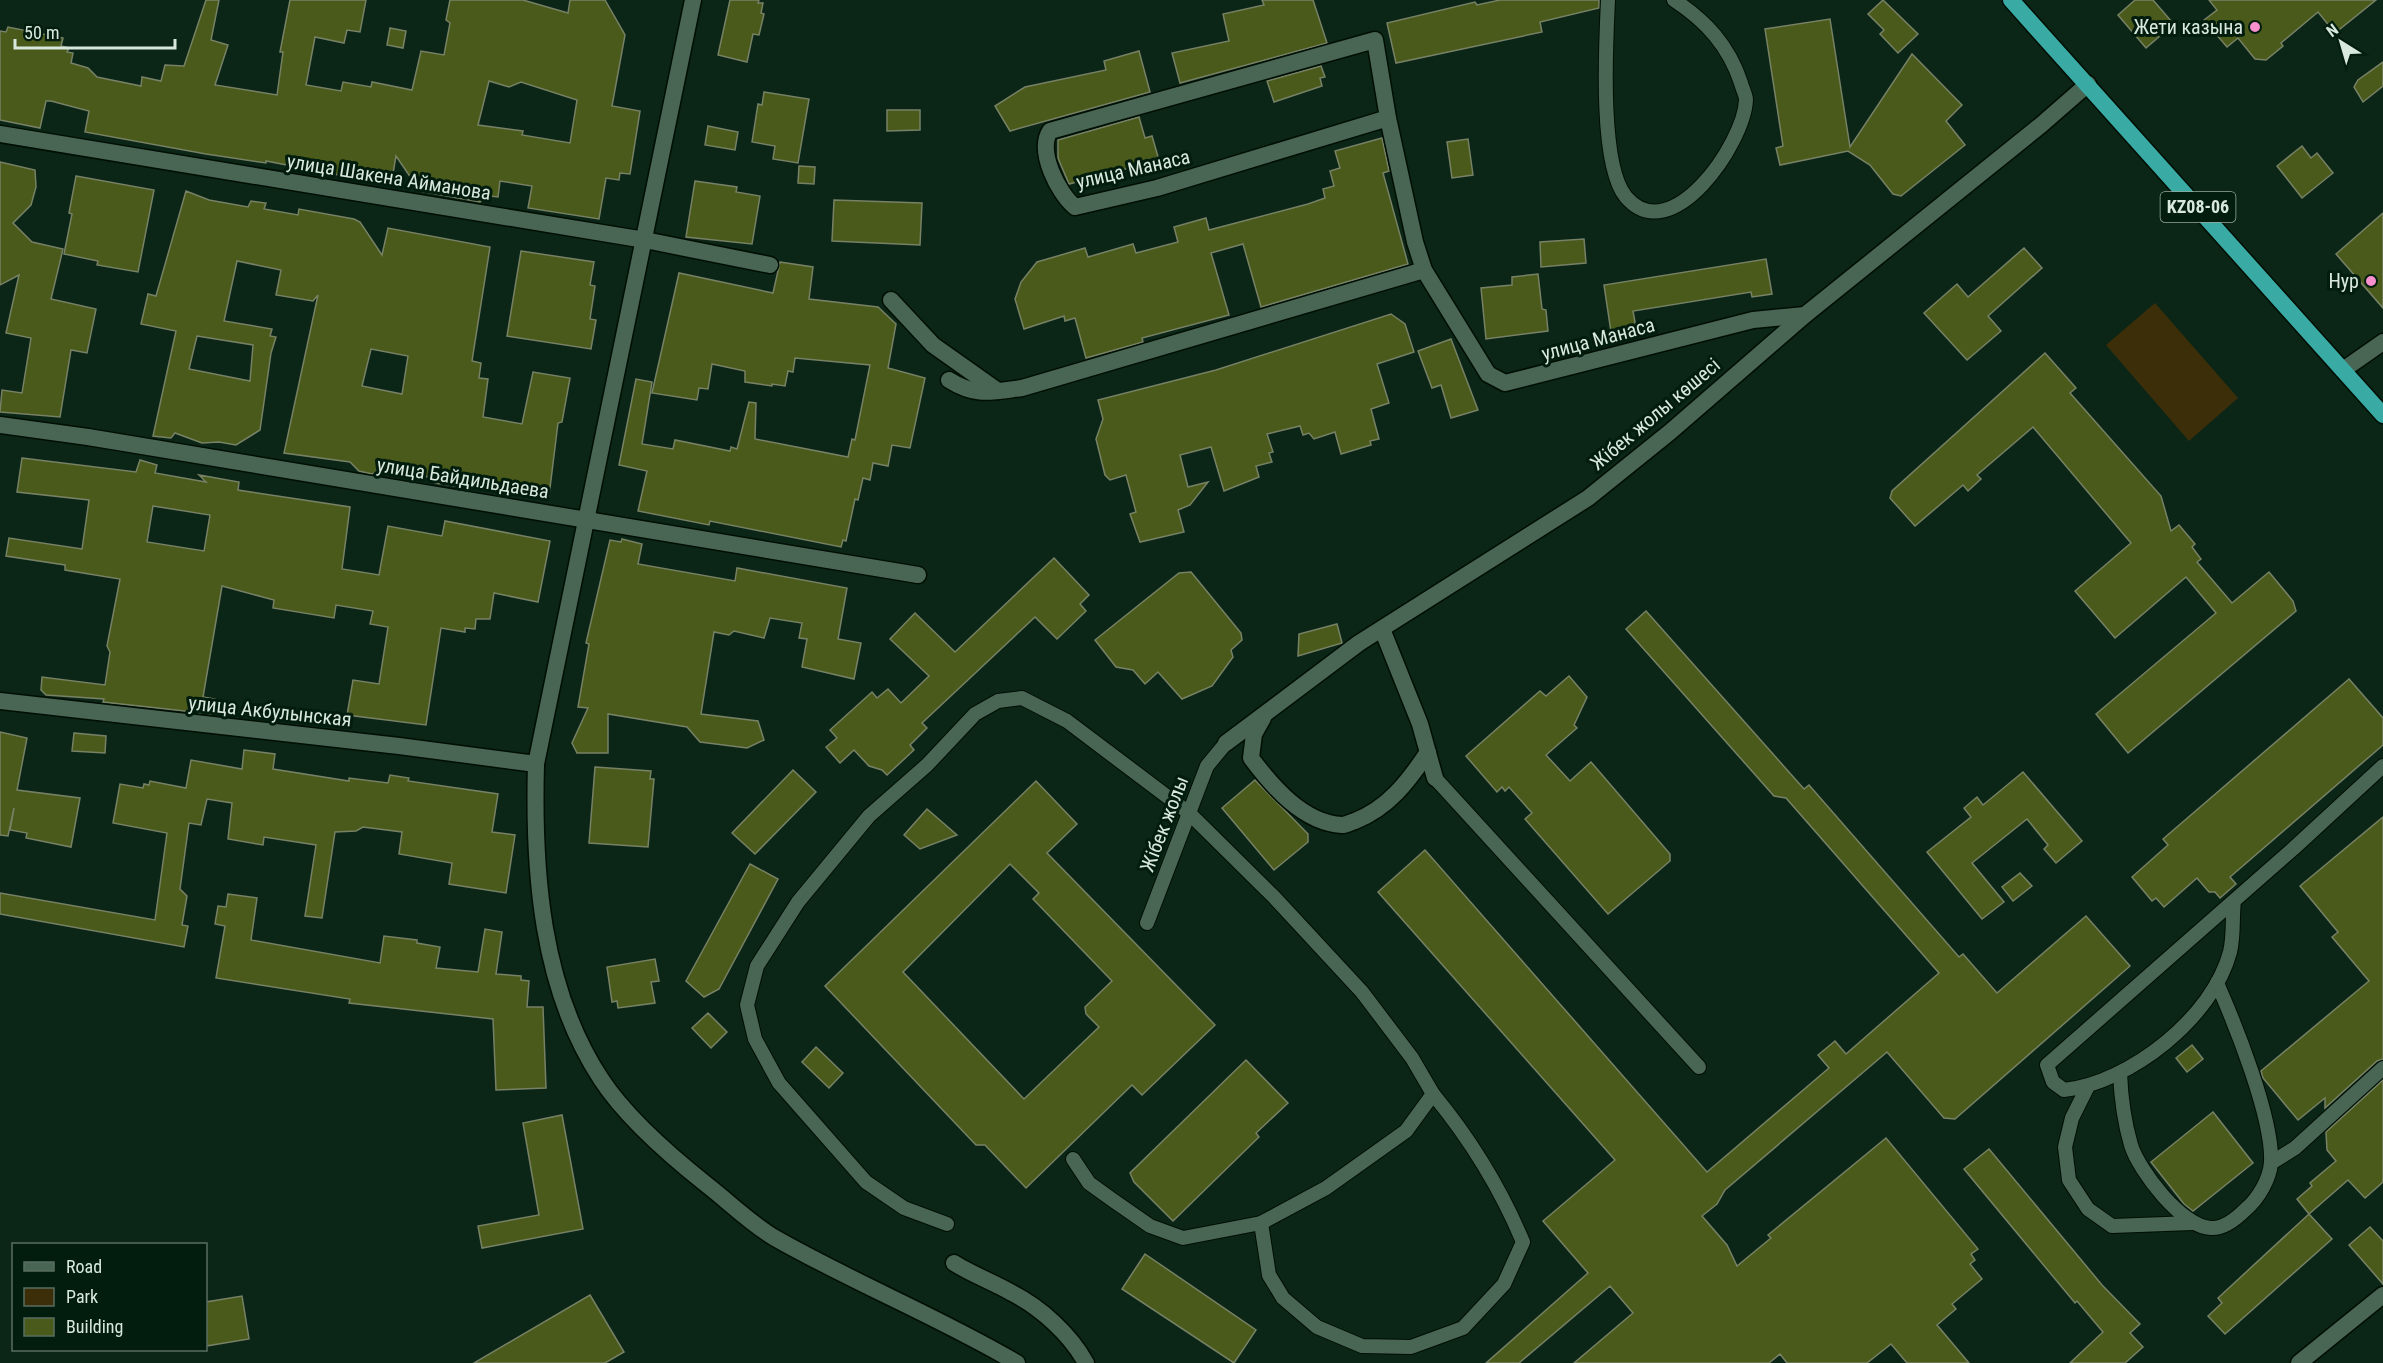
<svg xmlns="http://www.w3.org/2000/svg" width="2383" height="1363" viewBox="0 0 2383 1363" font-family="'Roboto Condensed',sans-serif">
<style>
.green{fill:#3c2e09}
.building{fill:#495a1b;stroke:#778165;stroke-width:1.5;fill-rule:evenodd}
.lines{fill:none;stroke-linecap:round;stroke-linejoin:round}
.service-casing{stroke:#000e04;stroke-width:16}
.minor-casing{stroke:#000e04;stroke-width:19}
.trunk-casing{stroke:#000e04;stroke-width:19}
.service{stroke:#496554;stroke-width:14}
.minor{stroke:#496554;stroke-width:16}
.trunk{stroke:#39aaa4;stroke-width:16}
.poi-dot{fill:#f790cd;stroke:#021c0e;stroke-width:2}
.labels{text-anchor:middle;stroke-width:6;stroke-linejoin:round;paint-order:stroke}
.shield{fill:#021c0e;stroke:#98ab9f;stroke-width:1.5}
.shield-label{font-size:18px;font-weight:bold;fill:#d8e8dd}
.poi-label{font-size:20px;fill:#d8e8dd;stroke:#021c0e;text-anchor:end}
.street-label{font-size:20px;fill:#d8e8dd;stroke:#021c0e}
</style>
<rect width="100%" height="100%" fill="#0b2617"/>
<polygon class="green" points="2155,303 2238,398 2189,441 2106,345"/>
<g class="building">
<path d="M206,0H219L211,40L228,45L215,85L277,95L283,52H280L290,0H366L360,32L347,30L344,43L315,37L306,85L341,91L343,82L371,87L372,82L412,90L421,51L444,55L450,23L446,20L450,0H523L568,13L570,0H605L625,35L612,106L640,111L630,174L620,173L619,180L606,178L599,219L528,208L532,186L500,181L498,197L490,196L480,202L420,191L396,156L391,185L266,161V163L206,154L85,132L89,111L51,101H46L40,128L0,120V31L6,32L8,27L63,38L61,46L69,48L67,52L73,53L71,63L88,68L97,77L141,86L142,77L161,81L165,65L184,66ZM489,81L509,87L521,82L577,100L570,143L522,135L523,131L478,125Z"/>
<polygon points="730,0 759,0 758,3 763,3 761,13 764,14 759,35 753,34 747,62 718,55"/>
<polygon points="1262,0 1313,0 1327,43 1180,83 1172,53 1229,41 1223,14 1264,5"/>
<polygon points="1500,0 1599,0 1599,8 1540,22 1542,32 1396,63 1387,23 1475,2 1477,5"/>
<polygon points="1883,0 1918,34 1898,53 1880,34 1884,30 1868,14"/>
<polygon points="2135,0 2153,0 2172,22 2168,29 2146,48 2118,15"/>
<polygon points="2209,0 2376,0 2335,33 2318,12 2281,43 2283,46 2266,60 2255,59 2238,38 2227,47 2204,20 2217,10"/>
<polygon points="1830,19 1850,147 1912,54 1962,105 1946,121 1965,145 1901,196 1893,194 1870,165 1848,151 1780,165 1776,148 1783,146 1765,29"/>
<polygon points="390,28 406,31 403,48 387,45"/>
<polygon points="1139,51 1150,92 1010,131 995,106 1025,87 1106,70 1104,61"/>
<polygon points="2383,62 2383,86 2363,102 2354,87 2358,80"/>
<polygon points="1321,66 1325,77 1320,78 1322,86 1274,102 1267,81"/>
<polygon points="764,92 809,99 798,163 773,159 775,146 752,142 758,104 762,105"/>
<polygon points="887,110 920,110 920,130 887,131"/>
<polygon points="1139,117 1145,138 1152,136 1159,160 1069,184 1058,158 1058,140"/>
<polygon points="708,126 738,132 735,150 705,145"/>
<polygon points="1382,138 1389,171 1383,173 1408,264 1261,307 1243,244 1211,253 1229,315 1142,338 1143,342 1086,358 1075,318 1065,321 1064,316 1024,329 1015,299 1021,282 1037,262 1085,248 1088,257 1133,244 1136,253 1178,242 1174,227 1206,218 1209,230 1308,204 1325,198 1323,189 1334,186 1330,171 1340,168 1335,151"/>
<polygon points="1468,139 1473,175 1452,178 1447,142"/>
<polygon points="2302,146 2311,158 2317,153 2333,173 2302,198 2277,166"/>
<polygon points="0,162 35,170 36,187 31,205 13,223 32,242 63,249 51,299 96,309 87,353 71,350 60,417 0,412 2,390 22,393 31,338 6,333 19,275 0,285"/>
<polygon points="799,166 815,167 814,184 798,183"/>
<polygon points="76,176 154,190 138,272 97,265 98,261 64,254 72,214 69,213"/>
<polygon points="695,181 737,187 736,192 760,196 752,244 686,237"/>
<path d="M186,191L209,200L248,207L251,201L266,203L264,209L298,215L299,209L354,219L360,222L382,255L388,228L490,247L472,361L481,363L479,378L488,379L483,417L522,424L533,372L570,378L562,422L558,423L549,496L470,484L469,488L435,483L436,478L378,470L372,474L359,471L350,462L284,453L318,295L313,301L276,295L281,270L237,261L224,321L272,329L270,336L276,337L271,353L260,430L236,445L219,442L202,443L175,433L171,438L153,436L176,331L141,324L148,294L156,296ZM197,336L253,345L250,381L189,369ZM371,349L408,356L402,394L362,386Z"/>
<polygon points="834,200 922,203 920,245 832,241"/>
<polygon points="2383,213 2383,308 2336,254"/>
<polygon points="1584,239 1586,263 1541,267 1540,242"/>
<polygon points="2024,248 2042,268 1988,316 2001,331 1967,360 1924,313 1957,284 1968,297"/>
<polygon points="521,251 594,262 590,285 595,286 590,319 596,320 591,349 507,336"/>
<polygon points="1766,259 1772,294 1752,297 1751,292 1633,311 1636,328 1611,332 1604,285"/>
<polygon points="780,262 813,267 809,299 878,307 896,324 888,368 925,378 910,448 892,445 888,466 873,463 870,480 863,478 858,500 855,499 846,541 843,540 841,547 710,521 709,525 638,511 647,471 619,465 636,379 652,382 642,444 673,449 675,440 730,451 731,447 737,449 749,402 756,403 755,439 848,457 852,439 855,440 870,365 795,358 793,372 788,371 785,386 772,384 772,386 745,382 745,371 712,364 708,389 699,388 697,400 652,393 679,273 773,293"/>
<polygon points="1538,274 1542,309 1546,310 1548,331 1486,339 1481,288 1512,285 1512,277"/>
<polygon points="1391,314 1405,324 1414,352 1377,364 1389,403 1371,409 1379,439 1370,441 1371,445 1341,454 1335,432 1314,439 1309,433 1303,435 1300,426 1267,434 1273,452 1269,453 1272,462 1256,466 1259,477 1224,491 1211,447 1180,455 1188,487 1208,482 1190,505 1178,510 1184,532 1140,542 1130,514 1136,512 1126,475 1110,480 1105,475 1096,439 1103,419 1098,400 1216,370"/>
<polygon points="1451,339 1478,410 1451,418 1441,385 1432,388 1418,351"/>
<polygon points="2045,353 2076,388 2070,393 2161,496 2171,531 2179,525 2195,544 2192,547 2201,559 2197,562 2232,603 2269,572 2293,601 2296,611 2128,753 2096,714 2216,613 2186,577 2115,638 2075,591 2131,543 2033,427 1977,475 1981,479 1968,491 1963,485 1915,526 1890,498 1892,491"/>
<path d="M22,458L136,472L140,460L157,465L155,473L206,482L199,475L239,482L238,490L350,507L342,569L379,575L388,526L442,536L445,521L550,541L538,602L494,593L490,619H476L475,629L465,628V632L441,628L426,725L347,715L353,680L379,684L388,627L370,624L373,611L336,605L334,618L273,608L274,600L222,586L203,697L215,699L212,714L103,702L104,699L46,695L41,690L42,677L105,685L110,652L107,646L120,579L65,570V565L6,556L9,538L82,549L89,500L17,492ZM153,506L210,515L204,551L147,542Z"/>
<polygon points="622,539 642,544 638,564 735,581 737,568 847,588 838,639 861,643 854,679 802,667 807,639 799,638 802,623 770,618 764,638 734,631 729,635 714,632 701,714 758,721 764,740 747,748 700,742 687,727 608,714 608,753 577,753 572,743 588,708 578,707 589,644 586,643 610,540 621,542"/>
<polygon points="1054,558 1089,595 1080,604 1086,611 1057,639 1035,617 922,723 927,728 910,745 914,750 887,775 882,770 869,766 854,750 840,763 826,747 837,738 830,730 872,692 877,698 888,689 901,703 929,676 890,639 915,613 955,652"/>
<polygon points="1191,572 1241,633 1242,640 1231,650 1233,657 1212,686 1182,699 1158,672 1145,684 1133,670 1116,667 1095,640 1179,573"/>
<polygon points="1646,611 1804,789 1809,785 1959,957 1963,954 1997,993 2086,916 2130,966 1955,1119 1944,1118 1887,1052 1725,1190 1717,1204 1702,1216 1727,1245 1737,1266 1771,1238 1768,1235 1886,1138 1978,1249 1971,1254 1975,1260 1970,1264 1982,1279 1952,1304 1956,1309 1937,1325 1969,1363 1907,1363 1891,1344 1867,1363 1787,1363 1780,1354 1769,1363 1574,1363 1633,1313 1610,1286 1519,1363 1486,1363 1588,1273 1543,1221 1615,1160 1378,892 1425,850 1707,1172 1829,1068 1818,1055 1835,1041 1846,1054 1939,973 1786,798 1774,796 1626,629"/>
<polygon points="1337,624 1342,643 1298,656 1299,634"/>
<polygon points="1569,676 1587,697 1574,725 1577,728 1546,755 1570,781 1591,762 1670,854 1670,861 1608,914 1525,819 1532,813 1509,787 1505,791 1502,787 1497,792 1466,756 1540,691 1546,696"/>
<polygon points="2349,679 2383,718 2383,745 2230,877 2236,884 2220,898 2215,892 2209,892 2197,878 2164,907 2156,898 2152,901 2132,877 2168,845 2163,839"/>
<polygon points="0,732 27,738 17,790 80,798 71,847 26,838 27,833 10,830 14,808 8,836 0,835"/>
<polygon points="74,733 106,736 105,753 72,751"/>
<polygon points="244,750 275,754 273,769 349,781 349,778 388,783 390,775 409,778 408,781 498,794 492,832 515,835 506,893 449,884 452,863 399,854 402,832 363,827 356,831 335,832 322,918 305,916 316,845 264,837 263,845 228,839 232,803 207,799 201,825 189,823 180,889 187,896 182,925 188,926 184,947 0,914 0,893 155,920 167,833 113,823 120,784 143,788 144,784 149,785 150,781 186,788 191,760 242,769"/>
<polygon points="595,767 651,771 650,779 654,779 648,847 589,843"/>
<polygon points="793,770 816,792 755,854 732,833"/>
<polygon points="2023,772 2082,841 2056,863 2044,849 2048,845 2027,819 1972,863 2004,902 1982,919 1927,852 1971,817 1964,808 1977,797 1983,805"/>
<polygon points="1255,780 1308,834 1308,842 1274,870 1222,808"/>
<path d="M1036,781L1077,824L1047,853L1215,1025L1142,1095L1132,1085L1026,1188L985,1145H976L825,986ZM1010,864L1039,893L1033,899L1112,981L1085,1007L1086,1014L1099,1027L1024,1099L903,972Z"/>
<polygon points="927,809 957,835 920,849 904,835"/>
<polygon points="2383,817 2383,1059 2377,1061 2325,1108 2325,1098 2298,1120 2263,1078 2261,1071 2369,981 2332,937 2338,932 2300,886"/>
<polygon points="750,864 778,879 719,989 704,997 686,981"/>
<polygon points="2020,873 2032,886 2013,901 2002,887"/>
<polygon points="228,894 257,898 251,940 380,963 384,936 417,940 417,943 440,947 436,968 478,972 485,929 502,932 496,974 521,976 521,980 529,981 527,1007 543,1007 546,1088 496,1090 493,1019 349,1003 350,999 216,978 225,926 215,924 218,906 226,907"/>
<polygon points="655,959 659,981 651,982 655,1003 618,1008 617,1001 612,1002 607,967"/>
<polygon points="708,1013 727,1032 711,1048 692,1028"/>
<polygon points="2192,1045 2203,1059 2187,1072 2176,1058"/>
<polygon points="816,1047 843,1073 829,1088 802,1062"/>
<polygon points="1246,1060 1288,1103 1256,1133 1259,1137 1173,1221 1134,1182 1130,1173"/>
<polygon points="2383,1080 2383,1182 2365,1198 2348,1180 2309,1214 2332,1239 2225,1334 2208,1316 2222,1303 2218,1298 2309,1214 2297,1199 2312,1186 2310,1183 2336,1161 2327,1150 2326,1132"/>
<polygon points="2213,1112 2253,1163 2193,1211 2184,1204 2151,1162"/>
<polygon points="562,1115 583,1229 482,1248 478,1226 539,1215 523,1123"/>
<polygon points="1989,1149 2102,1285 2140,1324 2130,1333 2143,1347 2125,1363 2070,1363 2103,1332 2077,1301 2075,1303 1964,1169"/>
<polygon points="2370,1227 2383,1241 2383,1284 2349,1245"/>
<polygon points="1145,1254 1256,1330 1234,1363 1122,1289"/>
<polygon points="590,1295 624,1352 605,1363 474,1363"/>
<polygon points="242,1296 249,1339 206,1346 206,1302"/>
</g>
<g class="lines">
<defs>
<g id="service">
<path d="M1608,0C1606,43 1599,165 1626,197C1671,250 1744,144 1746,100C1746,95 1742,88 1741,83C1729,46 1706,21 1674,0"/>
<polyline points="1435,778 1699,1067"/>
<path d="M2234,901C2232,917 2234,936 2230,952C2213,1017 2130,1083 2064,1090L2053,1082L2047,1065L2294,848L2383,766"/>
<polyline points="1147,923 1207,766 1226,743"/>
<path d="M2120,1073C2121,1098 2124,1121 2131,1145C2139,1171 2182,1227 2211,1228C2224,1229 2237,1218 2246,1209C2258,1199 2270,1179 2271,1162C2273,1118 2235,1024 2217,983"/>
<polyline points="2087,1088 2072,1118 2065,1147 2069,1180 2088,1209 2112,1226 2192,1223"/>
<polyline points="2271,1163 2295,1148 2383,1068"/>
<path d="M1261,1223L1269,1275L1283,1298L1317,1327L1362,1346L1411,1347L1463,1328L1504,1284L1523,1242C1500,1187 1471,1140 1433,1094"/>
<polyline points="947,1224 904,1208 866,1182 779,1083 755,1039 747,1005 757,966 798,902 869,816 927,765 975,714 998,701 1022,698 1067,721 1189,813 1274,897 1362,992 1412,1058 1433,1094 1406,1131 1326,1188 1261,1223 1183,1238 1150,1226 1114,1201 1089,1183 1073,1159"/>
</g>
<g id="minor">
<path d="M693,0L536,764C533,871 541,988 601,1079C625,1116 673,1158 707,1185C729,1202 751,1224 775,1238C854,1283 939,1317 1017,1363"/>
<path d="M1388,118L1157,188L1075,207C1058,193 1037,151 1050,131L1375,40L1388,118L1415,242L1424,270L1488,374L1505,383L1753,320L1805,315"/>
<polyline points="0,134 645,240 770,265"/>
<polyline points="891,300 933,345 998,391"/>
<polyline points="2343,370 2383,342"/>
<path d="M949,380C976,397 991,392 1022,388L1424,270"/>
<polyline points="0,425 88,437 918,575"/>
<polyline points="1382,629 1420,724 1435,778"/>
<polyline points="0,701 399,746 536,764"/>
<path d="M1263,718L1254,734L1251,758C1272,786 1303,823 1342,825C1346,825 1351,822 1355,821C1388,808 1408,782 1428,752"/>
<polyline points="1226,743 1359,643 1588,498 1670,432 1805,315 2041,125 2088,84"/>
<path d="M954,1263C973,1275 993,1282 1012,1293C1041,1308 1070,1334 1086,1363"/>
<polyline points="2299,1363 2383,1295"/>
</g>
<polyline id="trunk" points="2011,0 2383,415"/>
</defs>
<use href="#service" class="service-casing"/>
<use href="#minor" class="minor-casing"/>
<use href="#trunk" class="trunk-casing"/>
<use href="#service" class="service"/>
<use href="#minor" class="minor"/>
<use href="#trunk" class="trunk"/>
</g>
<g class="poi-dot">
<circle cx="2255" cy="27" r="6"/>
<circle cx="2371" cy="281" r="6"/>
</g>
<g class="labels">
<rect class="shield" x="2160.5" y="192" width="75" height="30" rx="4.5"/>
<g class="shield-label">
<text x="2198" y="213">KZ08-06</text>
</g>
<g class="poi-label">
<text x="2243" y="34">Жети казына</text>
<text x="2359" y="288">Нур</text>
</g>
<g class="street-label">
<text transform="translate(1133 169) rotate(-13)" y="7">улица Манаса</text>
<text transform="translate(389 177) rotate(9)" y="7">улица Шакена Айманова</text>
<text transform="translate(1598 339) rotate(-15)" y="7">улица Манаса</text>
<text transform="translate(1655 414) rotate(-40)" y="7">Жібек жолы көшесі</text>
<text transform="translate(463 478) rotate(9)" y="7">улица Байдильдаева</text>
<text transform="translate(270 711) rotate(6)" y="7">улица Акбулынская</text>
<text transform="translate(1164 824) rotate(-69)" y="7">Жібек жолы</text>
</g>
</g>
<rect x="12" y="1243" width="195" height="108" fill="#021c0e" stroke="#586e61" stroke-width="1.5"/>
<rect x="24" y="1262" width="30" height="9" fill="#496554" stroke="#586e61" stroke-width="1.5"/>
<text x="66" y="1273" font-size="18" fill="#d8e8dd">Road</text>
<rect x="24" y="1288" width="30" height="18" fill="#3c2e09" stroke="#586e61" stroke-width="1.5"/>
<text x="66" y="1303" font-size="18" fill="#d8e8dd">Park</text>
<rect x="24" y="1318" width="30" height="18" fill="#495a1b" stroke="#586e61" stroke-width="1.5"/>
<text x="66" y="1333" font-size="18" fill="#d8e8dd">Building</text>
<g transform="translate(2341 42) rotate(323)" stroke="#021c0e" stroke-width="4.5" paint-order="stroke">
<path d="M0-4.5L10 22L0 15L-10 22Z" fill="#d8e8dd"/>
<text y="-9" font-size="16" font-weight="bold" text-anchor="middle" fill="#d8e8dd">N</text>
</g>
<path d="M15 39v9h160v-9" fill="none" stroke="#d8e8dd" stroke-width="3"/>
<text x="24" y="39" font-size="18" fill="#d8e8dd" stroke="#021c0e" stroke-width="4.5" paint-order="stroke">50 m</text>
</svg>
